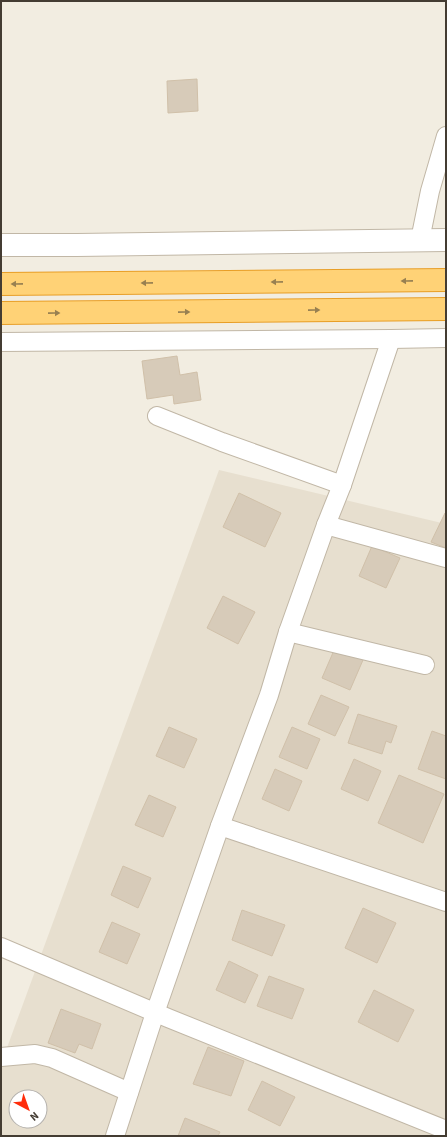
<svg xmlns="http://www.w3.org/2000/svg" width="447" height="1137" viewBox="0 0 447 1137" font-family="'Source Sans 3',sans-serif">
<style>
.residential{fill:#e7dfcf;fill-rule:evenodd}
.building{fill:#d7cbb9;stroke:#d0c0a9}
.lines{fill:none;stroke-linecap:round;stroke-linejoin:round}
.minor-casing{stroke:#c1b7a6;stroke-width:20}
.tertiary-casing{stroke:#c1b7a6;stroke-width:24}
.trunk-casing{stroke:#e89e26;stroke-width:24}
.minor{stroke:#fff;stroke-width:18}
.tertiary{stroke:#fff;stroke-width:22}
.trunk{stroke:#ffd276;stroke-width:22}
.oneway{fill:#988051}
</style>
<rect width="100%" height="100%" fill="#f2ede1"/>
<path class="residential" d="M219,470L446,524V1136H1V1064ZM16,1097H40V1121H16Z"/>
<g class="building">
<polygon points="197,79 198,111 168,113 167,81"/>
<polygon points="177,356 180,375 197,372 201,400 174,404 173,395 147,399 142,361"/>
<polygon points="239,493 281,513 265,547 223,527"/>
<polygon points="445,513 446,513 446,548 431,542"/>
<polygon points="372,546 400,558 386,588 359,576"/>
<polygon points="223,596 255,612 238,644 207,628"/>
<polygon points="335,648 363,660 350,690 322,678"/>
<polygon points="321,695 349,707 335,736 308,724"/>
<polygon points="358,714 397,726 391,743 386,741 382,754 348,743"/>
<polygon points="169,727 197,739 184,768 156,756"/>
<polygon points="292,727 320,739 307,769 279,757"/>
<polygon points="432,731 446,736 446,779 418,769"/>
<polygon points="354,759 381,771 368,801 341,789"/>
<polygon points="275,769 302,781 289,811 262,799"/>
<polygon points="399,775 444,794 423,843 378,823"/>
<polygon points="149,795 176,807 163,837 135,825"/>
<polygon points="123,866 151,878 138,908 111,895"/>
<polygon points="363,908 396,923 377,963 345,948"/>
<polygon points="242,910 285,925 272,956 232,940"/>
<polygon points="112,922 140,934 127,964 99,952"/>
<polygon points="229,961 258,975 245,1003 216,990"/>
<polygon points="269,976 304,989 292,1019 257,1006"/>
<polygon points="374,990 414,1010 398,1042 358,1022"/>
<polygon points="61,1009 101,1024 92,1049 79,1044 75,1053 48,1043"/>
<polygon points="208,1047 244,1061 231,1096 193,1084"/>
<polygon points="262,1081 295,1097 280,1126 248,1110"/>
<polygon points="185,1118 220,1132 218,1136 178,1136"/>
</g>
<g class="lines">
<defs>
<g id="minor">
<polyline points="420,240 430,191 446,136"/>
<polyline points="1,342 391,339 446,338"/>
<polyline points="157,416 222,442 342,485"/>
<polyline points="326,525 446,558"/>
<polyline points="288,632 425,665"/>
<polyline points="220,826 446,902"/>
<polyline points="1,947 168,1018 446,1130"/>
<polyline points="1,1057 35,1054 52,1058 129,1092"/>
<polyline points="115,1136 155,1013 220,826 269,695 288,632 326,525 342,485 391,339"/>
</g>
<polyline id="tertiary" points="1,245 77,245 446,240"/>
<g id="trunk">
<polyline points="1,284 446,280"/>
<polyline points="1,313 446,309"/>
</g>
</defs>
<use href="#minor" class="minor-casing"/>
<use href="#tertiary" class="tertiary-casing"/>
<use href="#trunk" class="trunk-casing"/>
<use href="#minor" class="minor"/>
<use href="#tertiary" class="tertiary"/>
<use href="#trunk" class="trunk"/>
</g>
<defs><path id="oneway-solid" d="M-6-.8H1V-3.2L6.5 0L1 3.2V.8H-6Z"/></defs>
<g class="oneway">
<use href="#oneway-solid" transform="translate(407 281) rotate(179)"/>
<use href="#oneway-solid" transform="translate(277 282) rotate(179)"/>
<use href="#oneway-solid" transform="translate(147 283) rotate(179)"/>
<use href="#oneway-solid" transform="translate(17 284) rotate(179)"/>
<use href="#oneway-solid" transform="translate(314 310) rotate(-1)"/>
<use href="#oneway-solid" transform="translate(184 312) rotate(-1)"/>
<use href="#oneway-solid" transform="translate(54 313) rotate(-1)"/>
</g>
<rect width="447" height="1137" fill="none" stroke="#443c32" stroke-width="4"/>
<g transform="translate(28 1109) rotate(139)"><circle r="19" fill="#ffffff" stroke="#b4b1ad"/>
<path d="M0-3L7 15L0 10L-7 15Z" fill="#ff2d0b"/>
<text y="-6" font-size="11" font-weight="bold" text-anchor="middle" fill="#443c32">N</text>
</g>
</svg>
